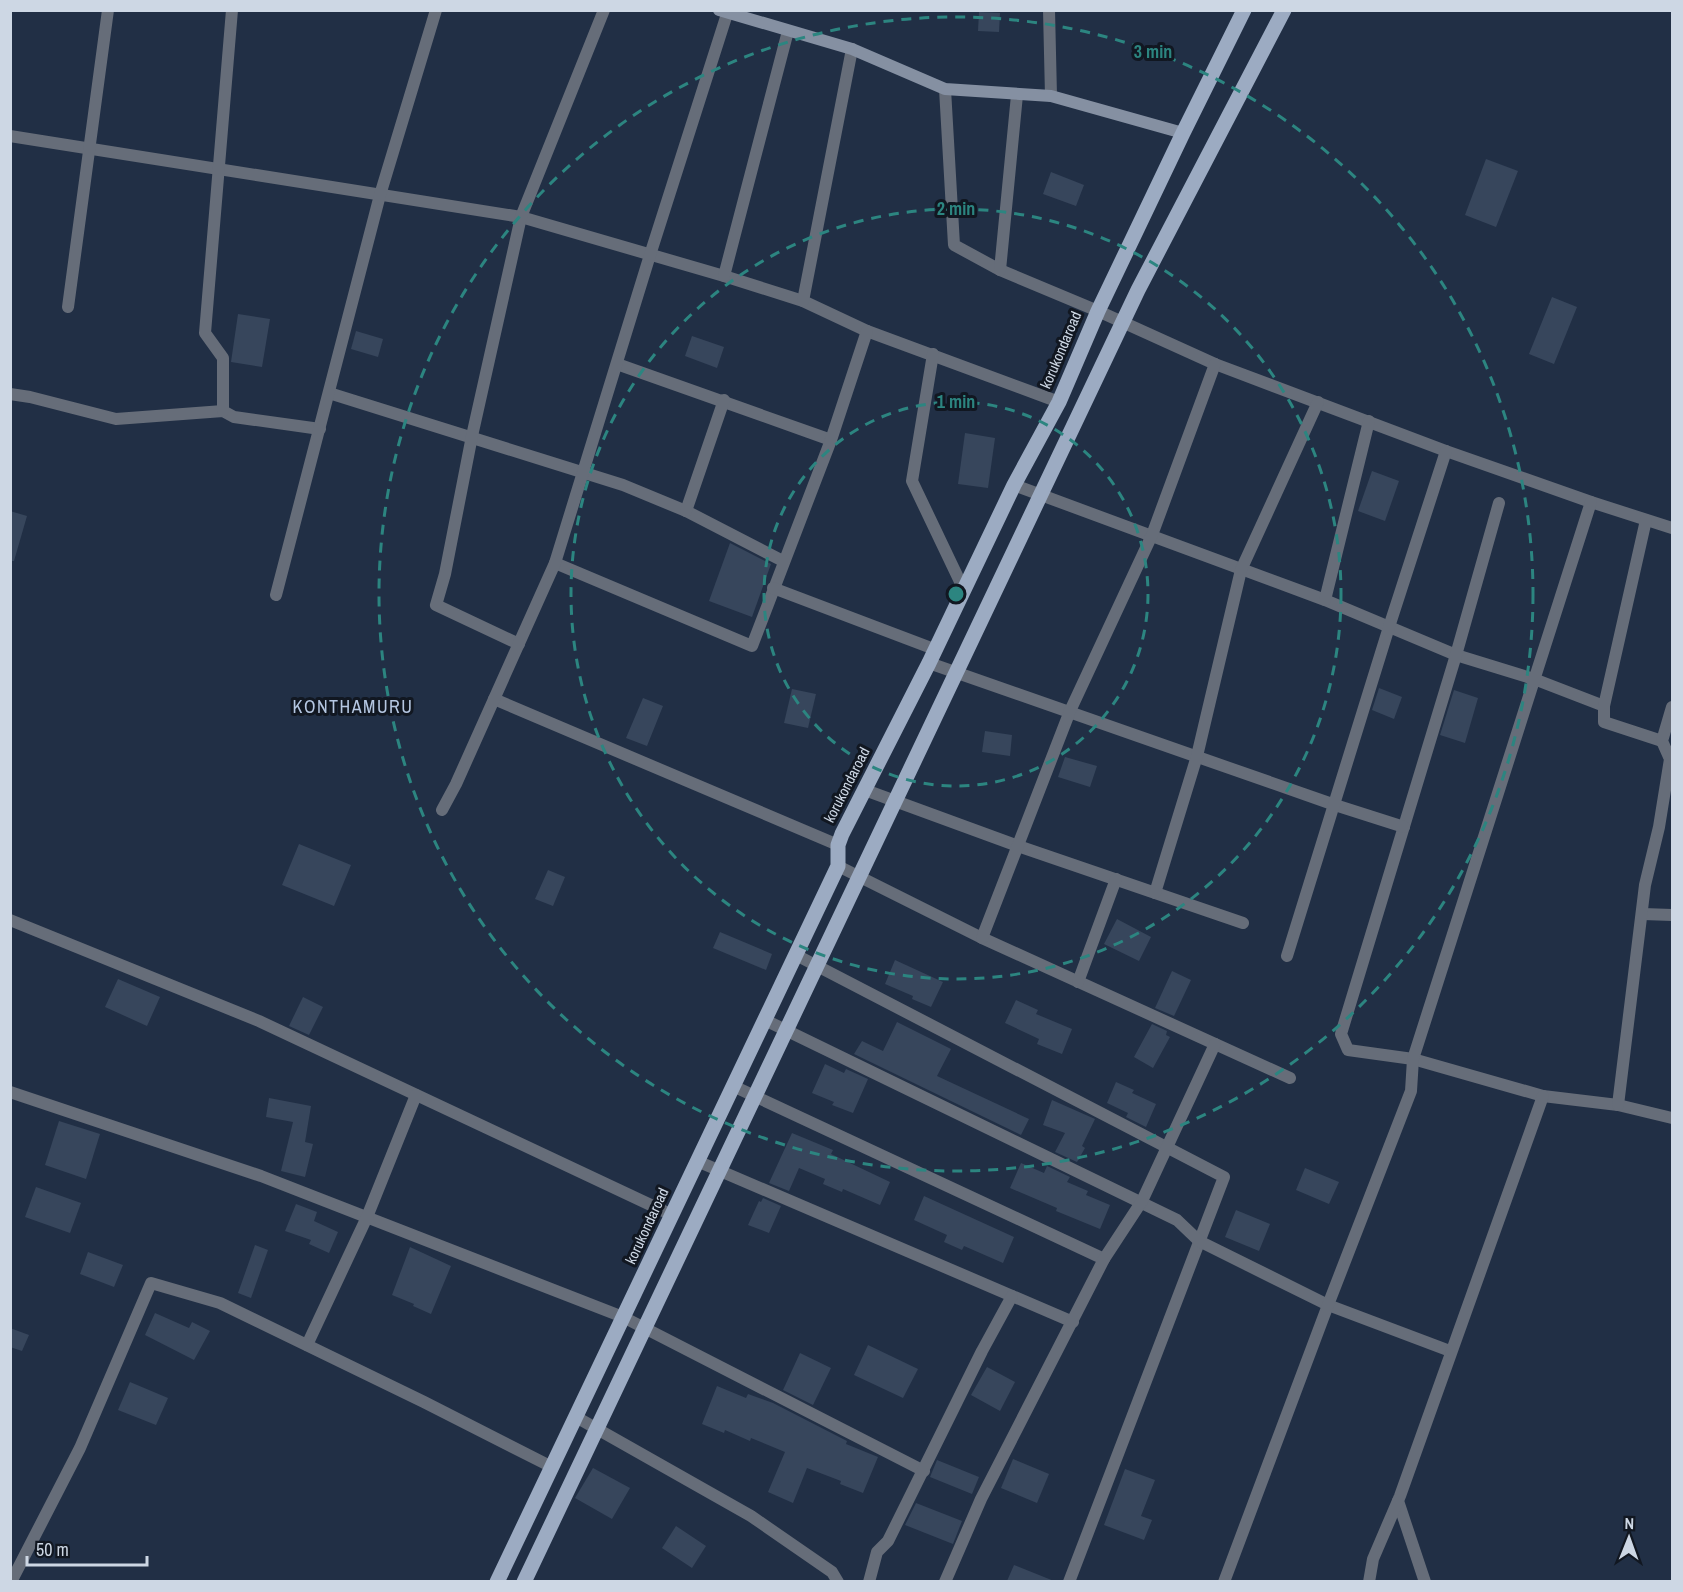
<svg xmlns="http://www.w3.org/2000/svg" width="1683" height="1592" viewBox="0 0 1683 1592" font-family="'Archivo Narrow',sans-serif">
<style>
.building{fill:#37465c}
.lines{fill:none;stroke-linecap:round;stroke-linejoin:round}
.minor{stroke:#666d79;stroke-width:12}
.secondary{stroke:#8590a2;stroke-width:12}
.primary{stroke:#9cabc2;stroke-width:15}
.ring{fill:none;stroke:#2c8580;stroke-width:3;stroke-dasharray:10 8}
.labels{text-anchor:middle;stroke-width:6;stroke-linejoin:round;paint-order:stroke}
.street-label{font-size:15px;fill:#cdd7e4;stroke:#111721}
.quarter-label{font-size:18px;letter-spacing:1.5px;fill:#b5c7e2;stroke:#111721}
.centre{fill:#2c8580;stroke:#111721;stroke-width:3}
.ring-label{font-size:18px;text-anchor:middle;font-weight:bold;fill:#2c8580;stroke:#111721;stroke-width:6;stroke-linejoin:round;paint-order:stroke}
</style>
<rect width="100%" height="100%" fill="#212f45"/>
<g class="building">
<polygon points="979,12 1000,13 999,32 978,31"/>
<polygon points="1486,159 1518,171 1496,227 1465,215"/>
<polygon points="1051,172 1084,185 1076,206 1043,194"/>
<polygon points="1552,297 1577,307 1554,364 1529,354"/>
<polygon points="238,314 270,319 262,367 231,362"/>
<polygon points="356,331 383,339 378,357 351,349"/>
<polygon points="692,336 724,347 717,368 685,356"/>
<polygon points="965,433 995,438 988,488 958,484"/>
<polygon points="1372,471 1399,481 1385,521 1358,511"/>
<polygon points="10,511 27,516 14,561 10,561"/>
<polygon points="730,543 771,564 752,617 709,601"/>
<polygon points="1379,688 1402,697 1394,719 1372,710"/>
<polygon points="792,689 816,694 808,728 784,723"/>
<polygon points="1454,690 1478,698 1465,743 1440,735"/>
<polygon points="643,698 663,706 647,746 626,738"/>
<polygon points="985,731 1012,735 1010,756 982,752"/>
<polygon points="1065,757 1097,766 1090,787 1058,777"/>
<polygon points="299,844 351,865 334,906 282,885"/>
<polygon points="548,870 565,877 553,906 535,899"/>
<polygon points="1117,919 1151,937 1139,961 1104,944"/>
<polygon points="720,932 772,954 766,970 713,948"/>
<polygon points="895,960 943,982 931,1007 912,999 913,996 885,984"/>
<polygon points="1172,971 1191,980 1174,1016 1155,1008"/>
<polygon points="118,979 160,997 147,1026 105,1007"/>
<polygon points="303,997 323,1007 309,1035 289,1026"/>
<polygon points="1016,1000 1038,1010 1036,1014 1072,1029 1062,1054 1037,1044 1039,1039 1005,1023"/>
<polygon points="897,1022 951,1049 937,1076 1029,1119 1021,1135 854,1054 862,1041 883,1051"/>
<polygon points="1152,1024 1167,1031 1166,1035 1170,1037 1153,1068 1134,1057"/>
<polygon points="825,1064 844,1073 846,1069 868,1079 853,1113 832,1105 834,1102 812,1093"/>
<polygon points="1116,1082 1134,1090 1132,1093 1156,1104 1146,1127 1126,1117 1128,1113 1107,1103"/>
<polygon points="269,1098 311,1106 305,1142 313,1144 305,1177 281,1171 293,1122 266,1117"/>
<polygon points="1052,1100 1095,1119 1082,1146 1085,1148 1077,1162 1055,1152 1065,1133 1043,1125"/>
<polygon points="59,1121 100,1134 86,1179 45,1165"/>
<polygon points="792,1133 833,1150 831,1154 890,1182 880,1205 843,1189 842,1192 823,1184 825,1179 799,1168 789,1191 769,1183"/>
<polygon points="1021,1163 1044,1173 1047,1166 1070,1177 1067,1182 1088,1191 1086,1195 1110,1205 1100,1229 1056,1211 1057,1208 1010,1188"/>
<polygon points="1305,1168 1339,1182 1329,1204 1296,1190"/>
<polygon points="36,1187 81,1203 70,1233 25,1217"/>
<polygon points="924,1196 1014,1237 1003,1263 964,1246 962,1250 944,1242 947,1235 914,1220"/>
<polygon points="763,1198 781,1206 769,1233 748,1225 759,1201 761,1202"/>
<polygon points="296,1204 317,1212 314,1221 338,1232 329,1253 309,1244 311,1240 285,1231"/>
<polygon points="1236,1210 1270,1224 1259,1251 1225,1237"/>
<polygon points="255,1245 268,1250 251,1298 238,1293"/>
<polygon points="410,1247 451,1266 431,1314 413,1306 414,1304 392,1295"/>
<polygon points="88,1252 123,1265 114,1287 80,1274"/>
<polygon points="155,1313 189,1328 192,1322 210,1331 194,1360 145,1335"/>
<polygon points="10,1328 29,1335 22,1351 10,1347"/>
<polygon points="868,1345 918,1369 903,1398 854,1375"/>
<polygon points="800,1353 831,1368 813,1405 783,1390"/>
<polygon points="987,1367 1015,1382 1000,1411 971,1395"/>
<polygon points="130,1382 168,1398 156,1425 118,1410"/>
<polygon points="717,1386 746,1398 748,1394 773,1403 847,1441 846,1444 878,1457 863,1493 840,1484 841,1481 807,1468 793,1503 768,1492 785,1452 751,1438 750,1441 725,1430 724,1433 702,1424"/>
<polygon points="1013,1459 1049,1474 1037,1503 1001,1488"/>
<polygon points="937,1460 979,1477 972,1494 930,1477"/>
<polygon points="593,1468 630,1488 612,1519 575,1498"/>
<polygon points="1125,1469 1155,1480 1141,1516 1152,1520 1144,1540 1104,1525"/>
<polygon points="916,1503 962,1521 953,1544 905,1525"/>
<polygon points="676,1526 706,1546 692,1568 662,1548"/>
<polygon points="1014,1565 1054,1581 1007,1581"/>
</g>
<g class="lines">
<g class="minor">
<polyline points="1049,10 1051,96"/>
<polyline points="945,89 954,245 1000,270 1098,311 1215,364 1446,451 1591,502 1672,528"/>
<polyline points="10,136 521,217 724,276 803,301 867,331 1059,402"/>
<polyline points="1000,270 1017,95"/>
<polyline points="724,276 788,31"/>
<polyline points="803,301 852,49"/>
<polyline points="68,307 108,10"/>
<polyline points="933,354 912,481 964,590"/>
<polyline points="617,364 831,440"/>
<polyline points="329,393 623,485 686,511 783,561"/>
<polyline points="10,394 30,397 116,419 223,411 234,417 320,429"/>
<polyline points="223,411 223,358 205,333 232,10"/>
<polyline points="1014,485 1325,600 1456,655 1534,679 1604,706"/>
<polyline points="1499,503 1456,655 1341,1034 1348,1050 1413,1059 1543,1096 1618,1105 1672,1118"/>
<polyline points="686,511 724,400"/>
<polyline points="1646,520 1604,706 1604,722 1662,741"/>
<polyline points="555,563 752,646 831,440 867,331"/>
<polyline points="773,588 934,649"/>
<polyline points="276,595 380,195 436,10"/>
<polyline points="1325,600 1369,421"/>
<polyline points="519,644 436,605 445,574 472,436 521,217 604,10"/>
<polyline points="929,663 1335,805 1404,827"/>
<polyline points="494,699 838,845"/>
<polyline points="865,790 1018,846 1243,923"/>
<polyline points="442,810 456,784 555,563 650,255 727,14"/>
<polyline points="838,866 982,938 1290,1078"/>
<polyline points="1155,893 1197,756 1241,570 1318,402"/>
<polyline points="1643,914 1672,915"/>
<polyline points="10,920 259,1021 672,1215"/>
<polyline points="982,938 1070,711 1152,535 1215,364"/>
<polyline points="796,955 1224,1177 1069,1582"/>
<polyline points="1287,956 1389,627 1446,451"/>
<polyline points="1078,982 1116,879"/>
<polyline points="765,1020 1177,1220 1199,1241 1328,1305 1450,1351"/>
<polyline points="733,1086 1104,1259"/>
<polyline points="10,1092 261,1176 623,1317 924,1471"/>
<polyline points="1618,1105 1645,885 1659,827 1670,759 1662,741 1672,707"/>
<polyline points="697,1161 1073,1322"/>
<polyline points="307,1345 367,1217 416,1095"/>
<polyline points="576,1417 751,1516 832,1572 838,1582"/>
<polyline points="1398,1501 1425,1582"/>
<polyline points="11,1582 80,1448 151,1283 220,1303 424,1402 552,1467"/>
<polyline points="869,1582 877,1552 888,1541 982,1351 1012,1296"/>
<polyline points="945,1582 981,1499 1104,1259 1142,1201 1215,1044"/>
<polyline points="1224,1582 1328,1305 1411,1091 1413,1059 1591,502"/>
<polyline points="1369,1582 1373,1559 1400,1496 1543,1096"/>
</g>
<polyline class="secondary" points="719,10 852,49 945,89 1051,96 1183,133"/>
<g class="primary">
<polyline points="497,1582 838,866 838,845 842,834 929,663 1014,485 1059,402 1098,311 1183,133 1244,10"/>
<polyline points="524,1582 1138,290 1284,10"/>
</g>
</g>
<g class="ring">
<circle cx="956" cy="594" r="192"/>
<circle cx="956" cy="594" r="385"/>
<circle cx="956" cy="594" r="577"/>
</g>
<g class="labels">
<g class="street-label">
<text transform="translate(1061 350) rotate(-67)" y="5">korukondaroad</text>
<text transform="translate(847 785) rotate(-63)" y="5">korukondaroad</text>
<text transform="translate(647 1226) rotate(-65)" y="5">korukondaroad</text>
</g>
<g class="quarter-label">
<text x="353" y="713">KONTHAMURU</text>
</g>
</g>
<circle cx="956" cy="594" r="9" class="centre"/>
<g class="ring-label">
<text x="1153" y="58">3 min</text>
<text x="956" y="215">2 min</text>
<text x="956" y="408">1 min</text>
</g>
<rect width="1683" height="1592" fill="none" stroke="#cdd7e4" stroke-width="24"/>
<g transform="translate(1629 1538) rotate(1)" stroke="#111721" stroke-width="4.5" paint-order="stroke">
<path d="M0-4.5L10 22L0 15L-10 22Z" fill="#cdd7e4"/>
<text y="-9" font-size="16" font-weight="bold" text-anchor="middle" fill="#cdd7e4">N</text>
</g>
<path d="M27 1556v9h120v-9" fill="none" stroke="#cdd7e4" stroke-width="3"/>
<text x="36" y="1556" font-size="18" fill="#cdd7e4" stroke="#111721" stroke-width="4.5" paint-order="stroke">50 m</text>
</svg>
